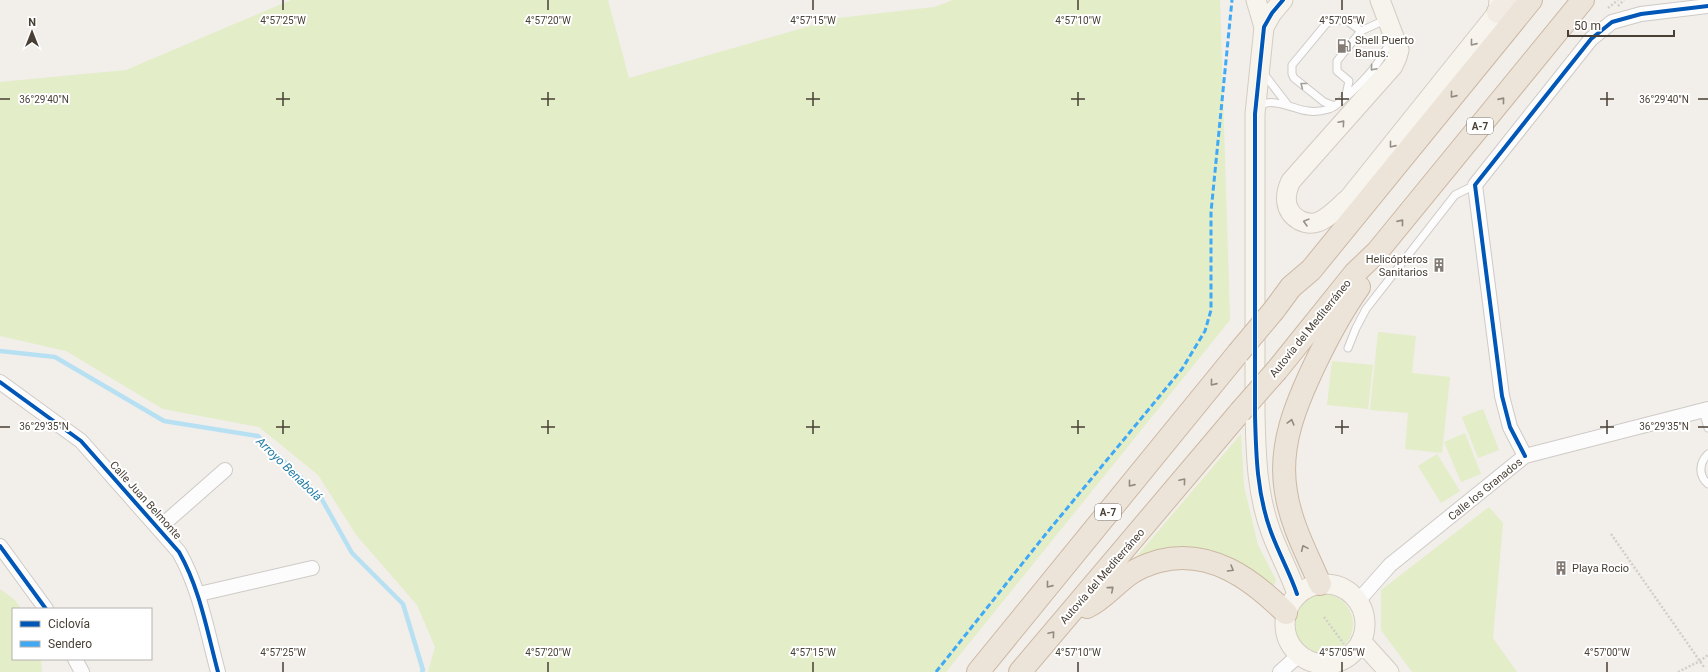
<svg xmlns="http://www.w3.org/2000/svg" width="1708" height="672" viewBox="0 0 1708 672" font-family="Roboto,sans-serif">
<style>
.green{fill:#e3edc8}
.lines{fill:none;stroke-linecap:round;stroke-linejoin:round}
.stream{stroke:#b7e1f3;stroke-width:4.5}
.lane-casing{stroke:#cecac6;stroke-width:9}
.street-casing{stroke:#cecac6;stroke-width:16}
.secondary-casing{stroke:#d3ccc1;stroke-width:21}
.primary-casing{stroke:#d5c8b6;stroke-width:24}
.highway-casing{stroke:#ccb8a3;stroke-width:24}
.path{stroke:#d2ceca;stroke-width:2.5;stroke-dasharray:2 2;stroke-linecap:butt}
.lane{stroke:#fdfcfc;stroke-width:7}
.street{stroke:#fdfcfc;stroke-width:14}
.secondary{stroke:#f7f4ee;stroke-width:19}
.primary{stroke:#f1ebe4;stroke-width:22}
.highway{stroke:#ece4d9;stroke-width:22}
.highway-bridge-casing{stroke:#ccb8a3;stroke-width:24;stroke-linecap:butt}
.highway-bridge{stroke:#ece4d9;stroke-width:22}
.quiet{stroke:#3fa9f5;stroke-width:3;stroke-dasharray:6 3;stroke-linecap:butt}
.cycleway-casing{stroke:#fff;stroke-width:6}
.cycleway{stroke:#0057b8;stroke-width:4}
.oneway{stroke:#979088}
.oneway2{stroke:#a29e98}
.oneway3{stroke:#92897f}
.ticks{fill:none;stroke:#483f35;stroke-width:1.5}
.labels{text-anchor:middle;stroke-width:4;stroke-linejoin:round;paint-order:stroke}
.shield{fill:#fff;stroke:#7f7972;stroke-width:1}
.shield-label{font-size:10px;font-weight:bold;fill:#483f35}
.poi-label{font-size:11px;fill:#483f35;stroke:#fff;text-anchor:start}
.street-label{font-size:11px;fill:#483f35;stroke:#fff}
.water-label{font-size:12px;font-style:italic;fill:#217ba4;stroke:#fff}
.ticks-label{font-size:10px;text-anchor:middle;fill:#483f35;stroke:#fff;stroke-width:4;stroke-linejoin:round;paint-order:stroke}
</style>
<rect width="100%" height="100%" fill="#f2eeea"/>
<g class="green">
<polygon points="291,0 608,0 629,78 838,18 934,7 953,0 1220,0 1230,320 946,672 428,672 435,647 417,605 357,536 318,475 259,427 163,409 66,351 0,336 0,82 126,70"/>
<polygon points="1378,332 1416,336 1412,373 1450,377 1442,453 1405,449 1408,413 1370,410"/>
<polygon points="1332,361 1373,365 1368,409 1327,405"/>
<polygon points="1483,409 1499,450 1478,458 1462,417"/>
<polygon points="1465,433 1481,474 1461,482 1444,442"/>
<polygon points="1241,434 1244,486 1258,545 1276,580 1273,588 1236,565 1131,563"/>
<polygon points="1437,454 1460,491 1441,503 1418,466"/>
<polygon points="1489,507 1503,523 1493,638 1517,672 1412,672 1381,630 1381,590"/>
<polygon points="0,589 15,600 21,609 13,609 13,659 41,659 42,672 0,672"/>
<circle cx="1323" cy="624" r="30"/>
</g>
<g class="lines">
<polyline class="stream" points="0,351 55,357 164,421 258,436 320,496 352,553 403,604 423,670 422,672"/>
<defs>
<g id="lane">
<polyline points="1264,74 1287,104"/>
<polyline points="1346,95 1349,81 1337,71 1337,61 1361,31 1387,19"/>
<polyline points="1335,106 1324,102 1294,78 1292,74 1292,65 1326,24 1332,20 1346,20 1361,31"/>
<path d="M1258,109C1268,94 1295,110 1308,111C1315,112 1322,111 1329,109C1340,105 1369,76 1376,65C1382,57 1387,48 1392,39"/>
<polyline points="1348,348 1356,328 1366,309 1455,195 1475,185"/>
<polyline points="1703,411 1708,428"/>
<path d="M1708,454C1699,463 1698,475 1708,484"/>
</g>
<g id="street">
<path d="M0,382L81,441L179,552C200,589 207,631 218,672"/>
<polyline points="1525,456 1510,427 1502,396 1475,185 1591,39 1612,22 1641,14 1708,6"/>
<polyline points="159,528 225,470"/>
<polyline points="0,546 46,609"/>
<polyline points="199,594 312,568"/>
<polyline points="1358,601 1390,565 1525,456 1708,409"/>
<polyline points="75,659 82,672"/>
<polyline points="1280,672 1299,655"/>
</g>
<g id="secondary">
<polyline points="1256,0 1264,27"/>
<path d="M1283,0L1272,13L1264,27L1255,114V415C1256,456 1257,494 1271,532C1279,554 1290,573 1297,594"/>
<path d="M1380,0L1399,50L1397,57L1393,66L1291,181C1284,195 1284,211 1299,220C1303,222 1308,224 1314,223C1327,221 1339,206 1349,198L1498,12L1499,0"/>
<circle cx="1325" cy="624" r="40"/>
<polyline points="1361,641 1389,672"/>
</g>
<polyline id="primary" points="1498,12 1508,0"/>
<g id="highway">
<polyline points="1274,310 1291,287 1311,270 1531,0"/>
<polyline points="1277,370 1355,273 1377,252 1583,0"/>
<path d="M1320,584C1307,554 1291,525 1286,492C1278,446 1296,404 1315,364C1328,337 1342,311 1359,287"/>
<path d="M1087,607C1104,599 1116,583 1131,573C1140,567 1149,564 1159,561C1210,548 1252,579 1286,613"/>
<polyline points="978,672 1238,353"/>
<polyline points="1020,672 1240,412"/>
</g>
</defs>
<use href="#lane" class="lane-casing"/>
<use href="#street" class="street-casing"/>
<use href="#secondary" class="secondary-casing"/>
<use href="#primary" class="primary-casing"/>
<use href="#highway" class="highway-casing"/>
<g class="path">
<polyline points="1618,6 1624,0"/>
<polyline points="1608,8 1618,0"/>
<polyline points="1611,534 1704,667"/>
<polyline points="1324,617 1344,644"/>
<polyline points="1678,672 1700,661 1708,655"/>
</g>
<use href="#lane" class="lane"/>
<use href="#street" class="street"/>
<use href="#secondary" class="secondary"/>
<use href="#primary" class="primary"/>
<use href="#highway" class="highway"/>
<defs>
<g id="highway-bridge">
<polyline points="1238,353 1274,310"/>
<polyline points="1240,412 1277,370"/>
</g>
</defs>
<use href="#highway-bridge" class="highway-bridge-casing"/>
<use href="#highway-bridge" class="highway-bridge"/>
<polyline class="quiet" points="936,672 1045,535 1182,369 1205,331 1211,310 1211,212 1232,0"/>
<defs>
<g id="cycleway">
<path d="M1283,0L1272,13L1264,27L1255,114V415C1256,456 1257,494 1271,532C1279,554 1290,573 1297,594"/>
<path d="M0,382L81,441L179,552C200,589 207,631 218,672"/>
<polyline points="1525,456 1510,427 1502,396 1475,185 1591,39 1612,22 1641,14 1708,6"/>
<polyline points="0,546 46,609"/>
</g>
</defs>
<use href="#cycleway" class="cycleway-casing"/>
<use href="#cycleway" class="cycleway"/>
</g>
<defs><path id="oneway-chevron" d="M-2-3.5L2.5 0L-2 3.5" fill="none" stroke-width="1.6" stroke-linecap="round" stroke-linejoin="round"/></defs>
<g class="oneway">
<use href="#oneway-chevron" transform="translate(1473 43) rotate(129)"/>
<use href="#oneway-chevron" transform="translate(1342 123) rotate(-49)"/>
<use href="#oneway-chevron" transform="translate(1392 145) rotate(129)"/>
<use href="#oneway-chevron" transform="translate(1306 222) rotate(-165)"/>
</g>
<g class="oneway2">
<use href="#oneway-chevron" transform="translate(1373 68) rotate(131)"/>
<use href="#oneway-chevron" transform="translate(1303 85) rotate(-142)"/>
</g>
<g class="oneway3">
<use href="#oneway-chevron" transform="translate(1453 95) rotate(129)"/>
<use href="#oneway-chevron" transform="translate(1502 100) rotate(-51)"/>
<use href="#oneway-chevron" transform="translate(1401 222) rotate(-51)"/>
<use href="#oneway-chevron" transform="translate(1213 383) rotate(129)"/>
<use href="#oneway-chevron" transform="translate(1291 422) rotate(-75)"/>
<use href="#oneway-chevron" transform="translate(1183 481) rotate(-50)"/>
<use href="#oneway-chevron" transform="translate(1131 484) rotate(129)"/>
<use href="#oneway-chevron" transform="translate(1304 548) rotate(-114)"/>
<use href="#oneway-chevron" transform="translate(1231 569) rotate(30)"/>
<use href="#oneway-chevron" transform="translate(1049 585) rotate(129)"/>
<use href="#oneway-chevron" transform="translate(1111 589) rotate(-41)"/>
<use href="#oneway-chevron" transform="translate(1052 634) rotate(-50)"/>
</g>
<path class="ticks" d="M283,0V10M548,0V10M813,0V10M1078,0V10M1342,0V10M283,92V106M548,92V106M813,92V106M1078,92V106M1342,92V106M1607,92V106M0,99H10M276,99H290M541,99H555M806,99H820M1071,99H1085M1335,99H1349M1600,99H1614M1698,99H1708M283,420V434M548,420V434M813,420V434M1078,420V434M1342,420V434M1607,420V434M0,427H10M276,427H290M541,427H555M806,427H820M1071,427H1085M1335,427H1349M1600,427H1614M1698,427H1708M283,662V672M548,662V672M813,662V672M1078,662V672M1342,662V672M1607,662V672"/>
<defs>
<symbol id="fuel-bare" viewBox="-9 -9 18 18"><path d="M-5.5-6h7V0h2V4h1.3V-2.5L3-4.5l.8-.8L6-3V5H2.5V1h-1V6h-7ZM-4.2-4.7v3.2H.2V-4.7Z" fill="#847c74" stroke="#fff" stroke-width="2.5" paint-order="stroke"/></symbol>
<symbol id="building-bare" viewBox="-9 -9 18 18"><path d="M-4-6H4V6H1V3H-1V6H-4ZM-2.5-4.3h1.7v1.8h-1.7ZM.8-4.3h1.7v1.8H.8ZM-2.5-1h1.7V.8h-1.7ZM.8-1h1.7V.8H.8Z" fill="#847c74" stroke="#fff" stroke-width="2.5" paint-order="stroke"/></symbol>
</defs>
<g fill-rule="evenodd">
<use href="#fuel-bare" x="1334" y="36" width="20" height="20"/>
<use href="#building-bare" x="1429" y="255" width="20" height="20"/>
<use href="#building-bare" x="1551" y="558" width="20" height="20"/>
</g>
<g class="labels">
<g class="shield">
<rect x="1467" y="118" width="26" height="16" rx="3"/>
<rect x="1095" y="504" width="26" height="16" rx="3"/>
</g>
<g class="shield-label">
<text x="1480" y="130">A-7</text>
<text x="1108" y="516">A-7</text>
</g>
<g class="poi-label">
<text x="1355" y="44">Shell Puerto<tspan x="1355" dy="13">Banus.</tspan></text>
<text x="1428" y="263" text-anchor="end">Helicópteros<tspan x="1428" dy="13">Sanitarios</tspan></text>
<text x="1572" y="572">Playa Rocio</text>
</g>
<g class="street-label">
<text transform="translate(1310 328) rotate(-51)" y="4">Autovía del Mediterráneo</text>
<text transform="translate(1485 489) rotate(-39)" y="4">Calle los Granados</text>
<text transform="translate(146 500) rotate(48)" y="4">Calle Juan Belmonte</text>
<text transform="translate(1102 576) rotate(-49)" y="4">Autovía del Mediterráneo</text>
</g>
<g class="water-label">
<text transform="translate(289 469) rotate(44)" y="4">Arroyo Benabolá</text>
</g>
</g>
<g class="ticks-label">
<text x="283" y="24">4°57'25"W</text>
<text x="548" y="24">4°57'20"W</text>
<text x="813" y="24">4°57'15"W</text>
<text x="1078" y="24">4°57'10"W</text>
<text x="1342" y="24">4°57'05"W</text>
<text x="44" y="103">36°29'40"N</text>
<text x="1664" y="103">36°29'40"N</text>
<text x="44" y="430">36°29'35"N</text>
<text x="1664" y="430">36°29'35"N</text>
<text x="283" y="656">4°57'25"W</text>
<text x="548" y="656">4°57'20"W</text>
<text x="813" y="656">4°57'15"W</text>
<text x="1078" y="656">4°57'10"W</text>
<text x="1342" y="656">4°57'05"W</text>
<text x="1607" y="656">4°57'00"W</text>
</g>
<rect x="12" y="608" width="140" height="52" fill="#ffffff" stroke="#b6b2ae"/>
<rect x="20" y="621" width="20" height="6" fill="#0057b8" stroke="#b6b2ae"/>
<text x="48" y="628" font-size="12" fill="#483f35">Ciclovía</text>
<rect x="20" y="641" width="20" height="6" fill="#3fa9f5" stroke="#b6b2ae"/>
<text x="48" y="648" font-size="12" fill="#483f35">Sendero</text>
<g transform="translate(32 32)" stroke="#ffffff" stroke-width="3" paint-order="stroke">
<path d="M0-3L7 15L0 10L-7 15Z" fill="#483f35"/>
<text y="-6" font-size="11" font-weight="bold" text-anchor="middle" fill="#483f35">N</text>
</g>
<path d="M1568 30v6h106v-6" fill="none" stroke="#483f35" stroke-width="2"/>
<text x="1574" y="30" font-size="12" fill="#483f35" stroke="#ffffff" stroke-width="3" paint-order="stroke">50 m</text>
</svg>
